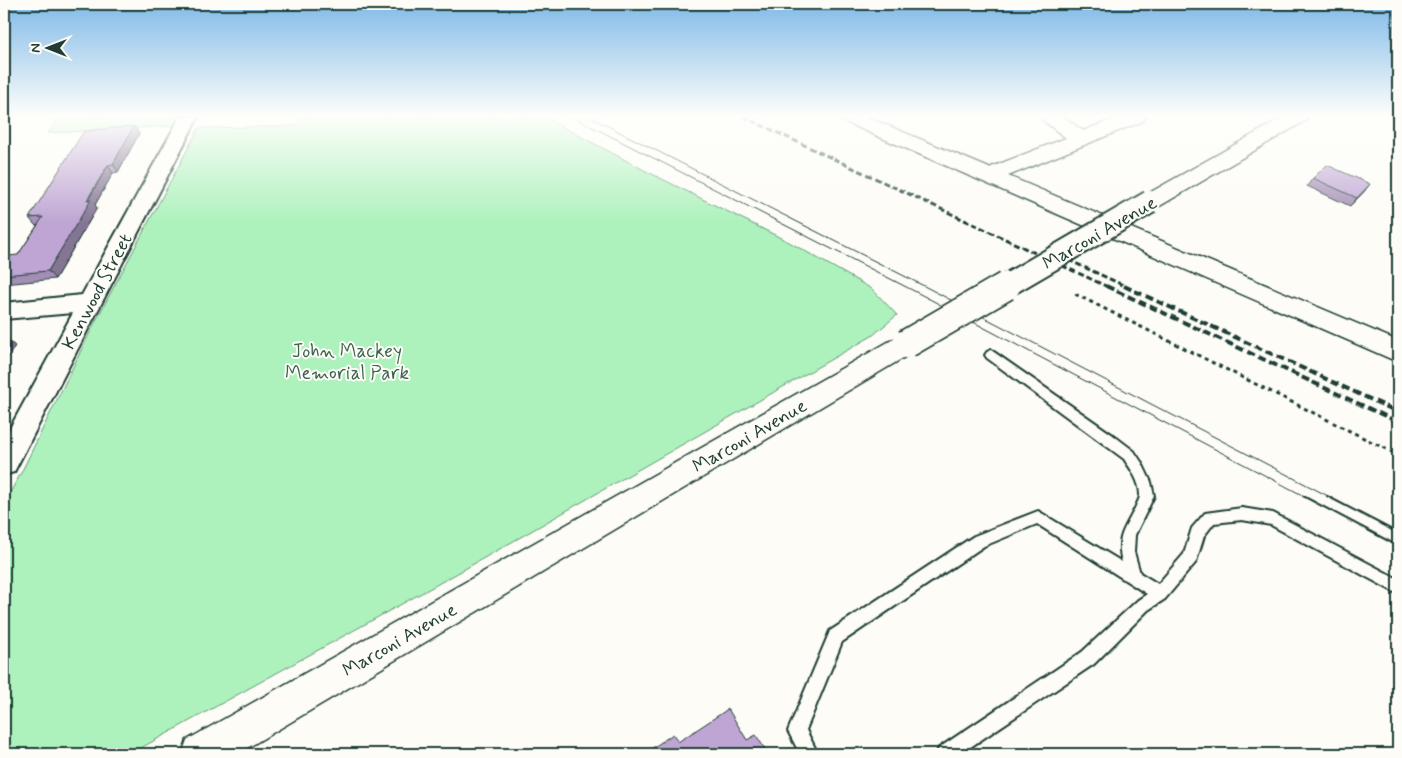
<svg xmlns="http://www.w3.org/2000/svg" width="1402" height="758" viewBox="0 0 1402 758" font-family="Mynerve,sans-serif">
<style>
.green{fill:#adf1bc;stroke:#669778}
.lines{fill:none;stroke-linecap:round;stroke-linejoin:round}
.lane-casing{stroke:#1f3d34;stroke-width:4}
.street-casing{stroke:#1f3d34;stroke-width:4}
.secondary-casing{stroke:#1f3d34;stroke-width:3}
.path{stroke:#1f3d34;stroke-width:3;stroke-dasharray:4 4;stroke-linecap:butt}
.lane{fill:#fdfcf7;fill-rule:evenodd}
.street{fill:#fdfcf7;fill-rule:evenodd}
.secondary{fill:#fdfcf7;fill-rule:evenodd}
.tram-far1{stroke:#1f3d34;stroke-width:1}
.tram{stroke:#1f3d34;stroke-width:2}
.rail-far1{stroke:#1f3d34;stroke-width:3;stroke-dasharray:6 3;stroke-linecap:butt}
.rail{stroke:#1f3d34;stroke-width:4;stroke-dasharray:8 4;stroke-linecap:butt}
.secondary-bridge-far1-casing{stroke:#1f3d34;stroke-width:26;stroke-linecap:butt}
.secondary-bridge-casing{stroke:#1f3d34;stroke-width:31;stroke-linecap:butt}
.secondary-bridge-far1{stroke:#fdfcf7;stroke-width:22}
.secondary-bridge{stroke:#fdfcf7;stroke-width:28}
.wall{fill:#a38eb5;stroke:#1f3d34}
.shaded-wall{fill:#857494;stroke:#1f3d34}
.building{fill:#bea5d3;stroke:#1f3d34}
.labels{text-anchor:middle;stroke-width:4;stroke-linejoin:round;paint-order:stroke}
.street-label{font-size:19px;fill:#1f3d34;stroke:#fdfcf7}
.park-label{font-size:19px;fill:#3b614f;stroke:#fdfcf7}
</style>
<rect width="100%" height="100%" fill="#fdfcf7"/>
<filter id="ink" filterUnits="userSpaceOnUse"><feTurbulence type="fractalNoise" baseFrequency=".02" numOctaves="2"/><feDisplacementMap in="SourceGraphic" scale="10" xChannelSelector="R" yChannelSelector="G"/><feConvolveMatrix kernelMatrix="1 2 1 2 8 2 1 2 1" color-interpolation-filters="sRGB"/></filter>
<g filter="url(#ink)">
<g class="green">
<polygon points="60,117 178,117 173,126 48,133"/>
<polygon points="300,117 544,117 646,171 789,242 872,289 897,315 872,336 456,574 130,754 4,754 4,503 21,473 94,324 199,128 296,126"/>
</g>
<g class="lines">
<defs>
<path id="lane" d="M991,350L1113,435L1134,451L1142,463L1151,482L1154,496L1135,535L1134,552L1140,573L1158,584L1184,554L1192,528L1205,513L1242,508L1273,513L1398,579V594L1271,525L1242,520L1214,523L1204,536L1196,562L1165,599L1148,610L1094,664L960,754H936L939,748L1082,652L1138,600L1147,594L1037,524L984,546L842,642L806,730L818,754H800L788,731L830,631L974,536L1038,511L1122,562C1115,536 1126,528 1136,506C1137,503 1140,499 1140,495C1140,482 1131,469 1124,459L987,358L985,355L987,352Z"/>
<polygon id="street" points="180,117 198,117 14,472 4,475 4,439 73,313 4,319 4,303 82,295"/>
<g id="secondary">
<polygon points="840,117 867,117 989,168 1066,138 1044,121 1041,117 1064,117 1083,131 1119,117 1146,117 1143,121 1008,176 1398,341 1398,362 843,121"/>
<polygon points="1284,117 1308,117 1305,121 1158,207 1150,209 1142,207 1139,202 1142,197"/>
<polygon points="906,334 915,337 919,344 915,351 237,754 182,754 187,740 897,337"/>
</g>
</defs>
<use href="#lane" class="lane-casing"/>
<use href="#street" class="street-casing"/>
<use href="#secondary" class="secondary-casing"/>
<polyline class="path" points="1075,294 1398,455"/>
<use href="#lane" class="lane"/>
<use href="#street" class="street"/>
<use href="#secondary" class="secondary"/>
<g class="tram-far1">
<polyline points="573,117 918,293 1306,497"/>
<polyline points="590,117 924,286 1330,497"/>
</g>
<g class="tram">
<polyline points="1303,496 1398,546"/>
<polyline points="1327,496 1398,533"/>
</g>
<g class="rail-far1">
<polyline points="744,117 1108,287"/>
<polyline points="1060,256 1127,287"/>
</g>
<g class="rail">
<polyline points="1106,286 1398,422"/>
<polyline points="1124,286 1398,412"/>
</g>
<defs>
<polyline id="secondary-bridge-far1" points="1004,287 1150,202"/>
<polyline id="secondary-bridge" points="906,344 1006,286"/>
</defs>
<use href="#secondary-bridge-far1" class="secondary-bridge-far1-casing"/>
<use href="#secondary-bridge" class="secondary-bridge-casing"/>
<use href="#secondary-bridge-far1" class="secondary-bridge-far1"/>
<use href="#secondary-bridge" class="secondary-bridge"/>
</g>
<g class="wall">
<polygon points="134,126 139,134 118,172 113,173 95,205 97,208 55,279 4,284 4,263 18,255 37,226 36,226 29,218"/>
<polygon points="1313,178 1364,192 1350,206 1307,186"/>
</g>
<g class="shaded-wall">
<polygon points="134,126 139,134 118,172 113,164"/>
<polygon points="108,165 113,173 95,205 97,208 55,279 48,271"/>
<polygon points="1370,184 1364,192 1350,206 1357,198"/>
<polygon points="6,338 15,346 4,364 4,343"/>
</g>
<g class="building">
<polygon points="134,126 113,164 108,165 87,200 91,200 48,271 4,275 4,263 8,256 18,255 43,217 29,218 84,131"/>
<polygon points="1327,165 1370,184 1357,198 1313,178"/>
<polygon points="728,709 747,740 756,735 768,754 644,754 673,734 678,742"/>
</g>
</g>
<linearGradient id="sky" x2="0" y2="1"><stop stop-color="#80bae7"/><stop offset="0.52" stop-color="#fefefb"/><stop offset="1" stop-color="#fefefb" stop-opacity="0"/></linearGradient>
<rect width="1402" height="223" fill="url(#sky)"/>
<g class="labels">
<g class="street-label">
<text transform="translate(1099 232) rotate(-30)" y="7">Marconi Avenue</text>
<text transform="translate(96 291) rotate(-62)" y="7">Kenwood Street</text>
<text transform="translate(749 435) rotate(-30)" y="7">Marconi Avenue</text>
<text transform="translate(399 639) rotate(-30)" y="7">Marconi Avenue</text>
</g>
<g class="park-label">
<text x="347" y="357">John Mackey<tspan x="347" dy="22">Memorial Park</tspan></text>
</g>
</g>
<rect width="1402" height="758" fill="none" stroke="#fdfcf7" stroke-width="20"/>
<rect x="10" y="10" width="1382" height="738" fill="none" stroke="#1f3d34" stroke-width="2" filter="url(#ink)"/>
<g transform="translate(48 48) rotate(270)" stroke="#fdfcf7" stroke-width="4" paint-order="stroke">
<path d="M0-4L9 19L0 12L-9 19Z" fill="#1f3d34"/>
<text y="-8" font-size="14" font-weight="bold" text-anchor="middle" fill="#1f3d34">N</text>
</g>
</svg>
